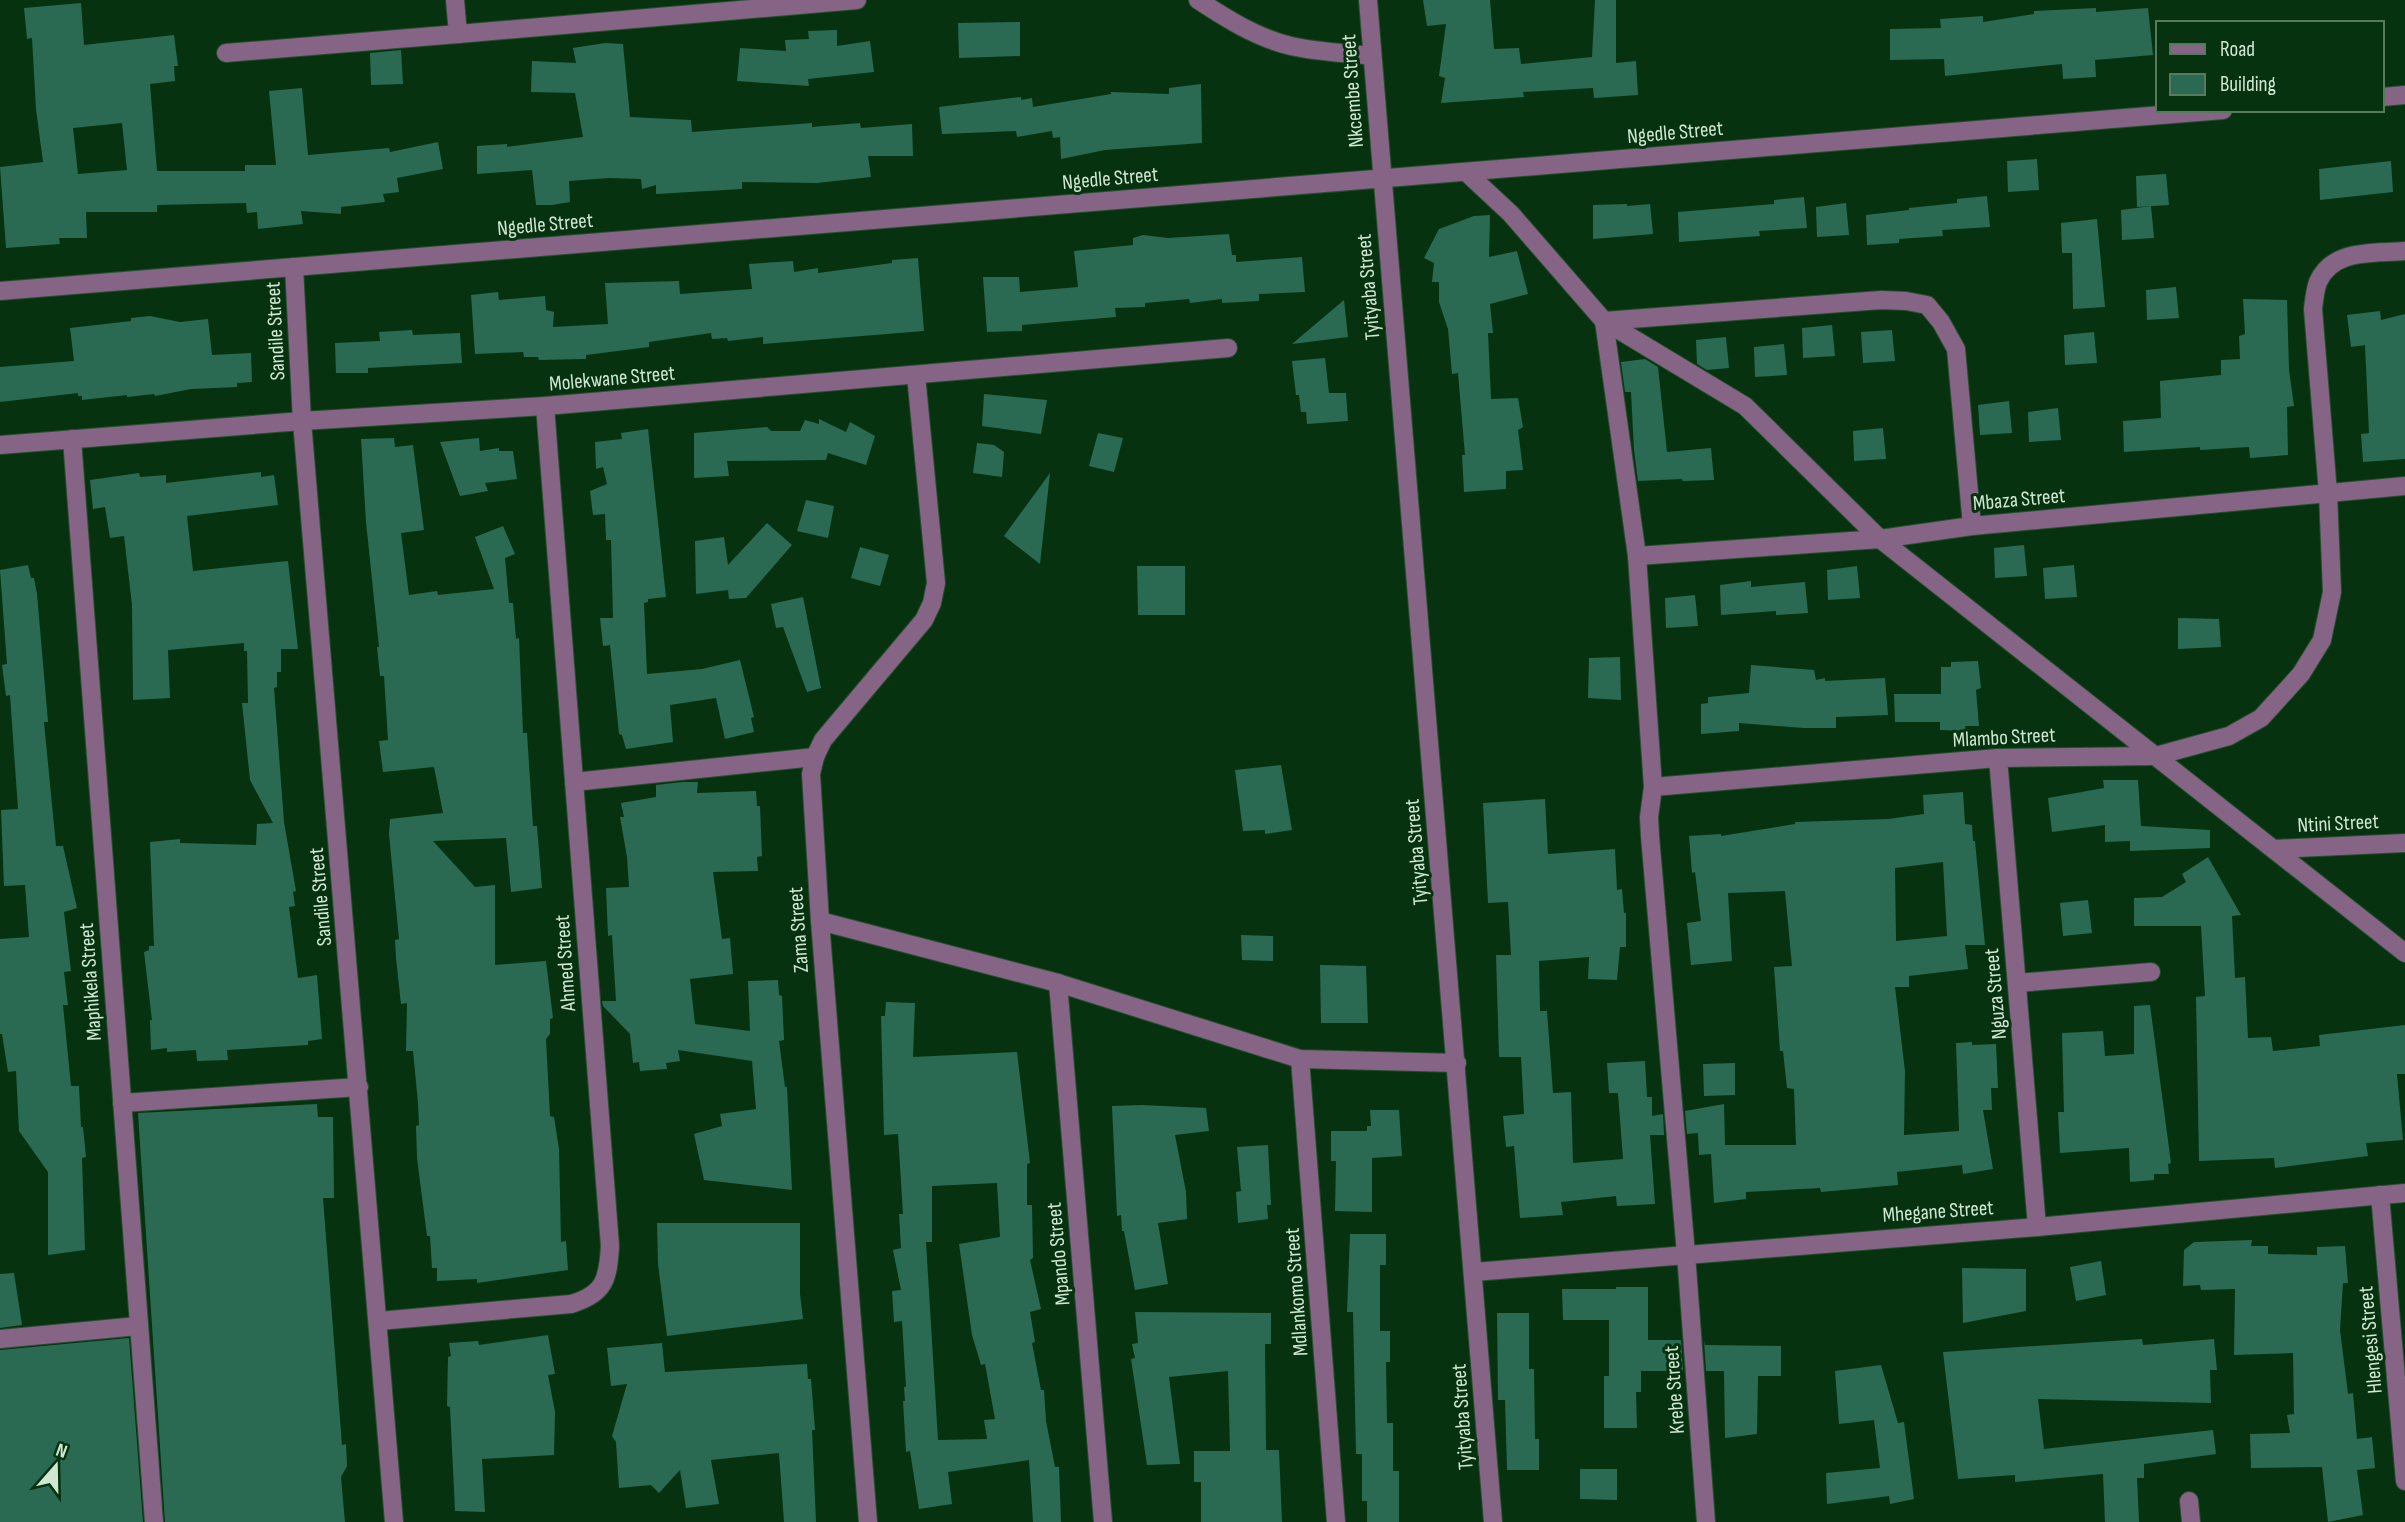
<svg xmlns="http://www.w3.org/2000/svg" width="2405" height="1522" viewBox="0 0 2405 1522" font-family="'Sofia Sans Condensed',sans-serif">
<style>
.building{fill:#2a6a53;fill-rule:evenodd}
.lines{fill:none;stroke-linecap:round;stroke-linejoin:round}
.minor-casing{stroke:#264f2f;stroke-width:20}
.minor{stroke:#866485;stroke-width:18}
.labels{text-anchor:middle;stroke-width:6;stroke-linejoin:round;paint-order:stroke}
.street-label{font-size:21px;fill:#d0e7d2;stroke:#063210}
</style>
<rect width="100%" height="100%" fill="#063210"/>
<g class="building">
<polygon points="1423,0 1490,0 1494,49 1519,48 1521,64 1592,57 1595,0 1616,0 1616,63 1636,61 1638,95 1594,98 1593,88 1523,92 1524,97 1441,103 1445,78 1439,76 1446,24 1427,26"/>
<path d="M81,3L84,45L174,35L178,66H174L175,81L150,84L157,171H245V165H276L269,91L302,88L308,155L389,148L390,152L438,142L443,169L397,178L399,192L383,194L385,202L341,207V214L301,211L303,224L258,229L257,212L247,213L246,203L157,205V212H86L87,238H59L60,244L6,248L0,167L43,162L36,109L32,38L27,39L24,8ZM122,123L127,170L78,174L73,128Z"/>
<polygon points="2096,8 2096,12 2148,8 2153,55 2095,60 2096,77 2063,79 2062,64 1945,76 1944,59 1890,60 1890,29 1941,28 1940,19 1983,16 1983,22 2034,14 2034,11"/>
<polygon points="1020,22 1020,56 959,58 958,23"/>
<polygon points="837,30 837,46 870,41 874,72 808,79 809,86 737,81 740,48 786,51 785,40 809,39 808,31"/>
<polygon points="605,43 623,44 630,117 691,120 692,132 812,123 812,127 860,123 861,128 912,124 913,156 868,156 871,177 817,183 742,182 742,189 656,194 656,185 642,189 641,179 609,178 569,181 570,202 552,205 536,205 532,170 477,174 477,146 507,144 507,147 583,137 575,93 531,92 532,61 576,63 573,48"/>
<polygon points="401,50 403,84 371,85 370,53"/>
<polygon points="1201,84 1202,143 1105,150 1061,159 1060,137 1053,138 1052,131 1017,137 1016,131 942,134 939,107 1021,97 1021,100 1032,98 1033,107 1111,94 1111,92 1169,94 1169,88"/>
<polygon points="2037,159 2039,190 2008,192 2007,161"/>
<polygon points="2391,161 2393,192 2320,200 2319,169"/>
<polygon points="2166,174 2169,205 2137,207 2136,176"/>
<polygon points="1987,196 1990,227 1942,230 1943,236 1899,239 1899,243 1867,245 1866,215 1909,210 1909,208 1957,203 1957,199"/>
<polygon points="1804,197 1807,228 1759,231 1760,236 1679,242 1678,212 1774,204 1774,200"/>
<polygon points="1846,203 1849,235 1817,237 1816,207"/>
<polygon points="1627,204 1627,206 1650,204 1653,234 1593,239 1593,205"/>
<polygon points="2151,206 2154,238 2122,240 2121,210"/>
<polygon points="1490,215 1489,257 1517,251 1528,294 1490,304 1493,333 1488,333 1491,399 1518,398 1523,427 1518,430 1523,470 1506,471 1506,489 1464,492 1462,455 1465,455 1458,373 1452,374 1448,329 1439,302 1439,282 1432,282 1434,263 1424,258 1439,229 1474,216"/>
<polygon points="2097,219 2105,307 2073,309 2072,253 2062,253 2061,223"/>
<polygon points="1229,234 1232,255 1236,255 1236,262 1302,257 1305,292 1259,294 1259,301 1222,303 1222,299 1190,303 1189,299 1145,303 1145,307 1115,308 1116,317 1022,325 1022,331 987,332 983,277 1019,277 1020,292 1078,287 1074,251 1133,245 1133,238 1143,235 1168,238"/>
<polygon points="918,258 924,331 763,344 763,337 728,341 727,338 712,339 711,333 649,342 649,347 586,355 586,359 539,360 538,357 524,357 523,352 475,354 471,295 498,292 499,300 545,296 546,310 554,312 553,327 608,324 605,283 679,281 680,294 752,289 749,264 793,261 794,272 818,268 818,273 892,263 892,260"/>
<polygon points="2176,287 2179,318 2147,320 2146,290"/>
<polygon points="2243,299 2287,300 2289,370 2294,406 2287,407 2288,455 2250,458 2249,447 2200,450 2200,447 2124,452 2123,421 2161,418 2160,381 2221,375 2221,360 2240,359 2239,336 2245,334"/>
<polygon points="1344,300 1348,337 1292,344"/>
<polygon points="2380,311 2381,320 2405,314 2405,459 2363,462 2361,434 2369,433 2365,345 2351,347 2347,315"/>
<polygon points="150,316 180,322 208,319 212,355 251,353 252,382 237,383 237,387 191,389 155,396 154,394 127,397 127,395 82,400 82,396 78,396 78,393 0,402 0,367 74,361 70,328 131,321 131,318"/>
<polygon points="1832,325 1835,356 1803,358 1802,328"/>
<polygon points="412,330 413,335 460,333 462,363 368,368 368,373 336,373 335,343 380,341 379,332"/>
<polygon points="1892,330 1895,361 1863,363 1861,332"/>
<polygon points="2094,332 2097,363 2065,365 2064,335"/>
<polygon points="1726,337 1729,368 1707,370 1697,364 1696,340"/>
<polygon points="1784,344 1787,375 1755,377 1754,347"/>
<polygon points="1325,358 1329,393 1346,393 1348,421 1307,424 1306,412 1301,412 1299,395 1296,395 1292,361"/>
<polygon points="1645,359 1658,367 1667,452 1711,448 1714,480 1683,481 1682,479 1638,481 1634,450 1631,392 1625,392 1621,362"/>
<polygon points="984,394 1047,400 1041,434 982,426"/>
<polygon points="2009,401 2012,433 1980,435 1978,405"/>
<polygon points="2058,408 2061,440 2029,442 2028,412"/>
<polygon points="819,419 846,432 850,422 875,436 866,465 828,453 826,460 727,461 729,476 694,478 694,433 767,427 771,431 800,431 805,420 819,424"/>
<polygon points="1883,428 1886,459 1854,461 1853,431"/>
<polygon points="648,429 666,597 648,599 648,602 644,603 647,674 702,669 740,660 754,717 751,718 754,732 725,739 716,698 670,705 673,742 626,749 622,735 619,734 610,645 603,646 600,618 613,618 611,540 606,540 605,514 593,515 590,491 607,484 603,467 596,469 595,442 622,439 621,433"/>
<polygon points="1098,433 1123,438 1114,472 1089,466"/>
<polygon points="394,438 395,447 413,445 424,530 401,533 409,595 437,591 438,595 494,589 475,537 503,526 515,554 505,558 509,603 513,603 516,639 519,638 523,733 527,733 533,826 537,826 542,888 511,892 506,838 433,841 475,887 495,885 495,965 546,961 553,1018 550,1019 550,1034 546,1039 550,1116 554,1117 559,1149 561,1242 566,1241 568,1270 477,1283 477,1279 437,1281 437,1268 432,1268 430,1236 427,1236 417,1158 416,1126 419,1125 418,1103 413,1051 406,1051 407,1003 401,1004 396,958 395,940 399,939 389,834 390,819 443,813 434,767 383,772 379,741 388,740 384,676 380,676 377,647 379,647 366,522 361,439"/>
<polygon points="479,438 480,451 499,448 499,451 513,451 517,479 485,483 488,491 460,496 440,442"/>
<polygon points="977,443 994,445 1004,452 1002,477 973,473"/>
<polygon points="261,472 261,477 274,475 278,505 187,516 193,571 288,561 298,649 281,649 281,672 277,672 277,687 274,688 284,822 296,891 293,892 295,906 289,907 298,978 317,975 322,1039 308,1041 308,1045 227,1050 228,1060 197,1061 196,1050 167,1052 167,1048 151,1050 150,1020 152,1020 144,952 149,950 149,946 154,946 150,842 180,839 180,843 256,845 257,824 273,823 250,780 242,703 248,703 247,651 244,651 244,643 168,650 170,698 133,700 132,605 124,536 110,538 105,507 93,509 90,480 139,473 140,477 166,475 166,483"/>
<polygon points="1050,473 1040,564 1004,536"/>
<polygon points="806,500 834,506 828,538 797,531"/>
<polygon points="767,523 792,545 746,598 729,599 728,590 696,594 695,541 724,537 728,565"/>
<polygon points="2024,545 2027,576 1995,578 1994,548"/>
<polygon points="860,547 889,555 880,586 851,578"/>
<polygon points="28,565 31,578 34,578 37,594 48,722 44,722 56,846 63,846 77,908 64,912 71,971 64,972 68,1005 63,1005 71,1086 79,1086 81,1127 83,1127 86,1157 82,1158 85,1250 48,1255 48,1172 19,1131 16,1071 8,1072 2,1034 0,1034 0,939 29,937 25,885 4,886 1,810 18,809 10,695 6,696 2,665 7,664 0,570"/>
<polygon points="2074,565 2077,597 2045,599 2043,568"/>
<polygon points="1137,566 1185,566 1185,615 1138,615"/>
<polygon points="1857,566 1860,598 1828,600 1827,570"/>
<polygon points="1751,581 1751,587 1805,582 1808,613 1776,615 1776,611 1721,615 1720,585"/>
<polygon points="1695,595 1698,626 1666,628 1665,598"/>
<polygon points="803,597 821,688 807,692 783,627 776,628 771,604"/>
<polygon points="2178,618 2219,619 2221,647 2178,649"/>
<polygon points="1620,657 1621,700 1588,698 1589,658"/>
<polygon points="1978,661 1981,688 1976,690 1979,726 1965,726 1966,731 1940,730 1940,722 1895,722 1894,694 1941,694 1941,667 1951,667 1951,662"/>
<polygon points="1751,665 1814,670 1816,680 1825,678 1825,681 1885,678 1888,715 1836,717 1836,728 1804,728 1739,723 1739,731 1701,734 1701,704 1708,703 1708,697 1749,693"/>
<polygon points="1281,765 1292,830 1265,834 1265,830 1243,831 1235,770"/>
<polygon points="2103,780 2138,780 2141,826 2210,830 2210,848 2130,851 2130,841 2105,842 2105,825 2052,832 2048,798 2104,788"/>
<polygon points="682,782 698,782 697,793 756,791 757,806 760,806 762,856 757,857 758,871 713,872 722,939 730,938 733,974 690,979 695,1024 750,1031 748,981 778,980 779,995 782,996 784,1040 779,1041 785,1087 787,1087 792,1190 704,1180 694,1134 722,1126 720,1114 756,1109 752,1061 678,1050 680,1061 666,1063 667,1069 640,1071 639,1062 633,1063 630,1034 603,1006 602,1001 616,1001 612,935 608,936 606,888 629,887 627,857 620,817 624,817 621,803 656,797 656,785"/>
<path d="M1963,792L1965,824L1972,825L1973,841H1975L1985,945H1965L1968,969L1909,976V987H1895L1905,1071L1904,1135L1959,1131L1956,1043L1972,1042V1045L1996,1044L1998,1088H1991L1992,1110H1983L1993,1169L1963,1174L1962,1165L1897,1172L1898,1185L1821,1192L1820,1188L1746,1192V1199L1714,1203L1711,1154L1699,1155L1698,1133L1687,1134L1685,1111L1724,1104L1725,1145H1796L1794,1089L1787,1088L1783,1051H1780L1774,967L1792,966L1785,891L1728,893L1732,961L1691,965L1687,923L1701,921L1695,872L1692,873L1689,836L1721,834V836L1795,824V822L1888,819L1924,814L1923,795ZM1943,862L1947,936L1896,941L1895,868Z"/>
<polygon points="1545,799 1548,854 1615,849 1617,890 1622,889 1624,913 1626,913 1626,947 1620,947 1617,980 1588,979 1589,957 1539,961 1540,1011 1547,1011 1553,1093 1571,1092 1573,1163 1623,1159 1618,1093 1609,1093 1607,1063 1645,1061 1647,1097 1652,1097 1652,1116 1663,1114 1664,1135 1650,1135 1655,1204 1617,1206 1616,1196 1561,1202 1563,1215 1520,1218 1514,1146 1506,1147 1503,1116 1524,1114 1521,1057 1499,1057 1496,955 1511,955 1508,902 1488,903 1483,803"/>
<polygon points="2208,857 2241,915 2232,916 2235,978 2245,977 2248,1038 2271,1037 2273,1051 2320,1046 2319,1035 2405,1025 2405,1074 2397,1074 2403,1140 2366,1143 2368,1156 2275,1168 2274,1158 2199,1161 2196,997 2205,996 2201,926 2134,926 2134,898 2162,897 2186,882 2182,874"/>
<polygon points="2088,900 2092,933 2063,936 2060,903"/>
<polygon points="1241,935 1273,936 1273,961 1242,960"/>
<polygon points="1320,965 1366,966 1368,1023 1321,1023"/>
<path d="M886,1002L915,1003L913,1057L1017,1052L1030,1163L1027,1164V1205H1032L1033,1258L1030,1260L1041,1309L1030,1312L1035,1342L1032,1343L1041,1390H1044L1046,1421L1055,1467H1059L1061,1522H1033L1029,1460L948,1472L952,1504L919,1509L910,1451L906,1452L903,1401H905L904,1387H906L902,1321L894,1322L892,1291L901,1290L893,1250L901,1248L899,1214H903L898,1134L884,1135L881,1016H885ZM997,1183L1000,1237L959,1244L972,1335L981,1365L985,1364L995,1419L984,1420L987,1439L938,1440L926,1242H932V1186Z"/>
<polygon points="2150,1005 2171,1163 2168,1164 2169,1174 2154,1174 2154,1180 2130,1182 2129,1148 2060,1153 2058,1112 2064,1112 2062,1033 2103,1031 2105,1056 2134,1054 2134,1006"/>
<polygon points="1735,1063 1735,1095 1704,1096 1703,1064"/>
<polygon points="317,1104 318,1117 333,1117 334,1198 323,1198 342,1445 346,1444 347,1466 341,1477 345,1522 165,1522 138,1113"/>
<polygon points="1142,1105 1206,1108 1209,1131 1175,1135 1186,1192 1187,1219 1158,1223 1168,1284 1135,1290 1124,1231 1122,1231 1121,1215 1117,1216 1112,1106"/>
<polygon points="1370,1110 1399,1110 1402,1156 1372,1158 1372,1212 1335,1211 1336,1161 1331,1161 1331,1131 1367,1131 1367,1126 1371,1126"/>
<polygon points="1268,1145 1271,1205 1267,1205 1268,1219 1238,1223 1236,1192 1241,1191 1237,1147"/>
<polygon points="657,1223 800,1223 800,1294 803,1319 667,1336 658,1264"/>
<polygon points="1350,1234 1386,1234 1386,1265 1380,1265 1380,1331 1390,1331 1390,1362 1386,1362 1387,1423 1393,1423 1393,1471 1399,1471 1399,1522 1367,1522 1367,1501 1362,1501 1362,1454 1356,1454 1353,1312 1347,1312"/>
<polygon points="2252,1240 2251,1246 2268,1246 2268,1254 2317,1255 2317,1247 2345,1246 2348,1283 2343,1283 2340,1330 2348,1394 2353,1393 2357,1439 2372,1437 2375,1468 2357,1470 2363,1515 2328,1522 2322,1467 2251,1468 2250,1434 2290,1433 2287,1415 2294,1414 2293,1353 2234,1355 2235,1289 2201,1290 2200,1285 2183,1286 2184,1250 2194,1242"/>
<polygon points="2101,1261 2106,1295 2076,1301 2070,1267"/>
<polygon points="1962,1268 2026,1269 2026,1311 1963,1323"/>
<polygon points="14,1273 22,1325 0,1328 0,1274"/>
<polygon points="1616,1287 1648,1287 1648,1340 1681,1340 1683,1371 1641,1371 1641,1392 1636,1392 1637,1428 1604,1428 1604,1376 1609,1376 1609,1320 1563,1320 1562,1289 1616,1289"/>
<polygon points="1135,1312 1271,1313 1271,1344 1265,1344 1266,1450 1279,1450 1282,1522 1201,1522 1201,1482 1194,1482 1194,1451 1230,1451 1228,1371 1169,1377 1180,1464 1147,1465 1131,1359 1135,1358 1132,1344 1138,1343"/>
<polygon points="1497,1313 1529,1313 1529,1369 1534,1369 1535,1439 1539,1439 1539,1470 1507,1470 1505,1400 1498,1400"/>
<polygon points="548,1335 555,1374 548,1375 555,1412 554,1455 482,1459 485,1512 455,1511 450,1407 447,1406 448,1357 451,1356 449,1343 478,1341 479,1345"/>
<polygon points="129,1338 143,1522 0,1522 0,1350"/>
<polygon points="2142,1339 2143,1345 2214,1339 2217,1370 2210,1370 2211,1403 2038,1399 2044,1449 2213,1430 2216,1454 2144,1464 2144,1478 2137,1478 2139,1522 2105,1522 2103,1474 2015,1482 2015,1475 1958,1479 1943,1352"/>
<polygon points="1704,1340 1705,1345 1781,1346 1781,1376 1758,1376 1757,1434 1725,1438 1724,1371 1706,1371"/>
<polygon points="662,1343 665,1372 807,1364 808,1379 811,1379 815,1430 812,1430 816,1522 784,1522 779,1453 711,1460 719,1504 686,1508 680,1470 659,1493 651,1485 619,1488 616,1442 612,1436 627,1384 611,1386 607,1348"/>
<polygon points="1881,1365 1898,1423 1904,1422 1914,1499 1890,1504 1889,1496 1827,1504 1826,1473 1880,1468 1874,1420 1839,1424 1835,1371"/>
<polygon points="1580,1469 1617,1469 1617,1500 1580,1499"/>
</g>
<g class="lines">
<defs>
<g id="minor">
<polyline points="455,0 458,34 857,0"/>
<path d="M1198,0C1227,19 1257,38 1291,46C1317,52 1346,53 1372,56"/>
<polyline points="1368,0 1493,1522"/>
<polyline points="226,53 458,34"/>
<polyline points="2382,97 2405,95"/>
<polyline points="1466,172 1511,214 1604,321 1745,406 1880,539 2405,953"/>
<polyline points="294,267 302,421 394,1522"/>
<polyline points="0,291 2223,110"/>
<polyline points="1604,321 1881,300 1906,301 1927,305 1941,322 1956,349 1972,526"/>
<polyline points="1604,321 1637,556 1653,787"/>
<polyline points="72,439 154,1522"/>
<polyline points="0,445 302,421 545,406 1228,348"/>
<polyline points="1637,556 1880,539 1972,526 2405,486"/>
<polyline points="1998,758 2037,1227"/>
<polyline points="574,782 815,757"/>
<polyline points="2274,849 2405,843"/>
<polyline points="820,921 1058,983 1300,1059 1457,1063"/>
<polyline points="1058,983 1103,1522"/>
<polyline points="2017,983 2151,972"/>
<polyline points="1300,1059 1336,1522"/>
<polyline points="122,1103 359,1087"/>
<polyline points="2380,1195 2405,1481"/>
<polyline points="1474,1272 2037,1227 2405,1193"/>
<path d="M379,1321L571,1304C605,1294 608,1279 610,1246L545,406"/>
<polyline points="0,1339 138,1326"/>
<polyline points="2189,1501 2191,1522"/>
<polyline points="868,1522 820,921 811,774 815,757 823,740 924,620 932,603 936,583 916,375"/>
<path d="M1706,1522L1686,1254L1650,836L1649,817L1653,787L1998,758L2156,756L2229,736L2261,718L2301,674L2322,640L2332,592L2328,493L2313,309C2314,301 2315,290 2318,282C2333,248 2374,254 2405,251"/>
</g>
</defs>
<use href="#minor" class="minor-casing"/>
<use href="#minor" class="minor"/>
</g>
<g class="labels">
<g class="street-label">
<text transform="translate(1352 91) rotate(-94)" y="7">Nkcembe Street</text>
<text transform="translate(1675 132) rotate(-5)" y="7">Ngedle Street</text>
<text transform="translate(1110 178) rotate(-5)" y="7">Ngedle Street</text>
<text transform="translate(545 224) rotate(-5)" y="7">Ngedle Street</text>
<text transform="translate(1368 287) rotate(-95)" y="7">Tyityaba Street</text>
<text transform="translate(275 331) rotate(-93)" y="7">Sandile Street</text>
<text transform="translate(612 378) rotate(-5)" y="7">Molekwane Street</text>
<text transform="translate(2019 499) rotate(-5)" y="7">Mbaza Street</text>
<text transform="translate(2004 737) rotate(-3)" y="7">Mlambo Street</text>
<text transform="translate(2338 823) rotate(-3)" y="7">Ntini Street</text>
<text transform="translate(1416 852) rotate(-95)" y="7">Tyityaba Street</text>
<text transform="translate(320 897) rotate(-95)" y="7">Sandile Street</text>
<text transform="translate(798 930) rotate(-94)" y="7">Zama Street</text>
<text transform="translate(565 963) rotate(-94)" y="7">Ahmed Street</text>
<text transform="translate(90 982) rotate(-94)" y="7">Maphikela Street</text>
<text transform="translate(1995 994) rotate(-95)" y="7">Nguza Street</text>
<text transform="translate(1938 1211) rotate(-4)" y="7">Mhegane Street</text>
<text transform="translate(1058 1254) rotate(-95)" y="7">Mpando Street</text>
<text transform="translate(1296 1292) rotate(-94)" y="7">Mdlankomo Street</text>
<text transform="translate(2370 1340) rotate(-95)" y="7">Hlengesi Street</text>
<text transform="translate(1674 1390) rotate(-94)" y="7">Krebe Street</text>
<text transform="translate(1462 1417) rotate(-94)" y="7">Tyityaba Street</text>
</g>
</g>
<rect x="2156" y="21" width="228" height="91" fill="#063210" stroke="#577a5e" stroke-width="2"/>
<rect x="2170" y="44" width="35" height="10" fill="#866485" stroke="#577a5e" stroke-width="2"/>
<text x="2220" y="56" font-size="21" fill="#d0e7d2">Road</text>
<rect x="2170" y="74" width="35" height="21" fill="#2a6a53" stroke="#577a5e" stroke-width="2"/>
<text x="2220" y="91" font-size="21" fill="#d0e7d2">Building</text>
<g transform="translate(56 1466) rotate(20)" stroke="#063210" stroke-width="5" paint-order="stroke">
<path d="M0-5L12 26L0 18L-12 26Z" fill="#d0e7d2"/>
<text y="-10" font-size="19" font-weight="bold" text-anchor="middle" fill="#d0e7d2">N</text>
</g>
</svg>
